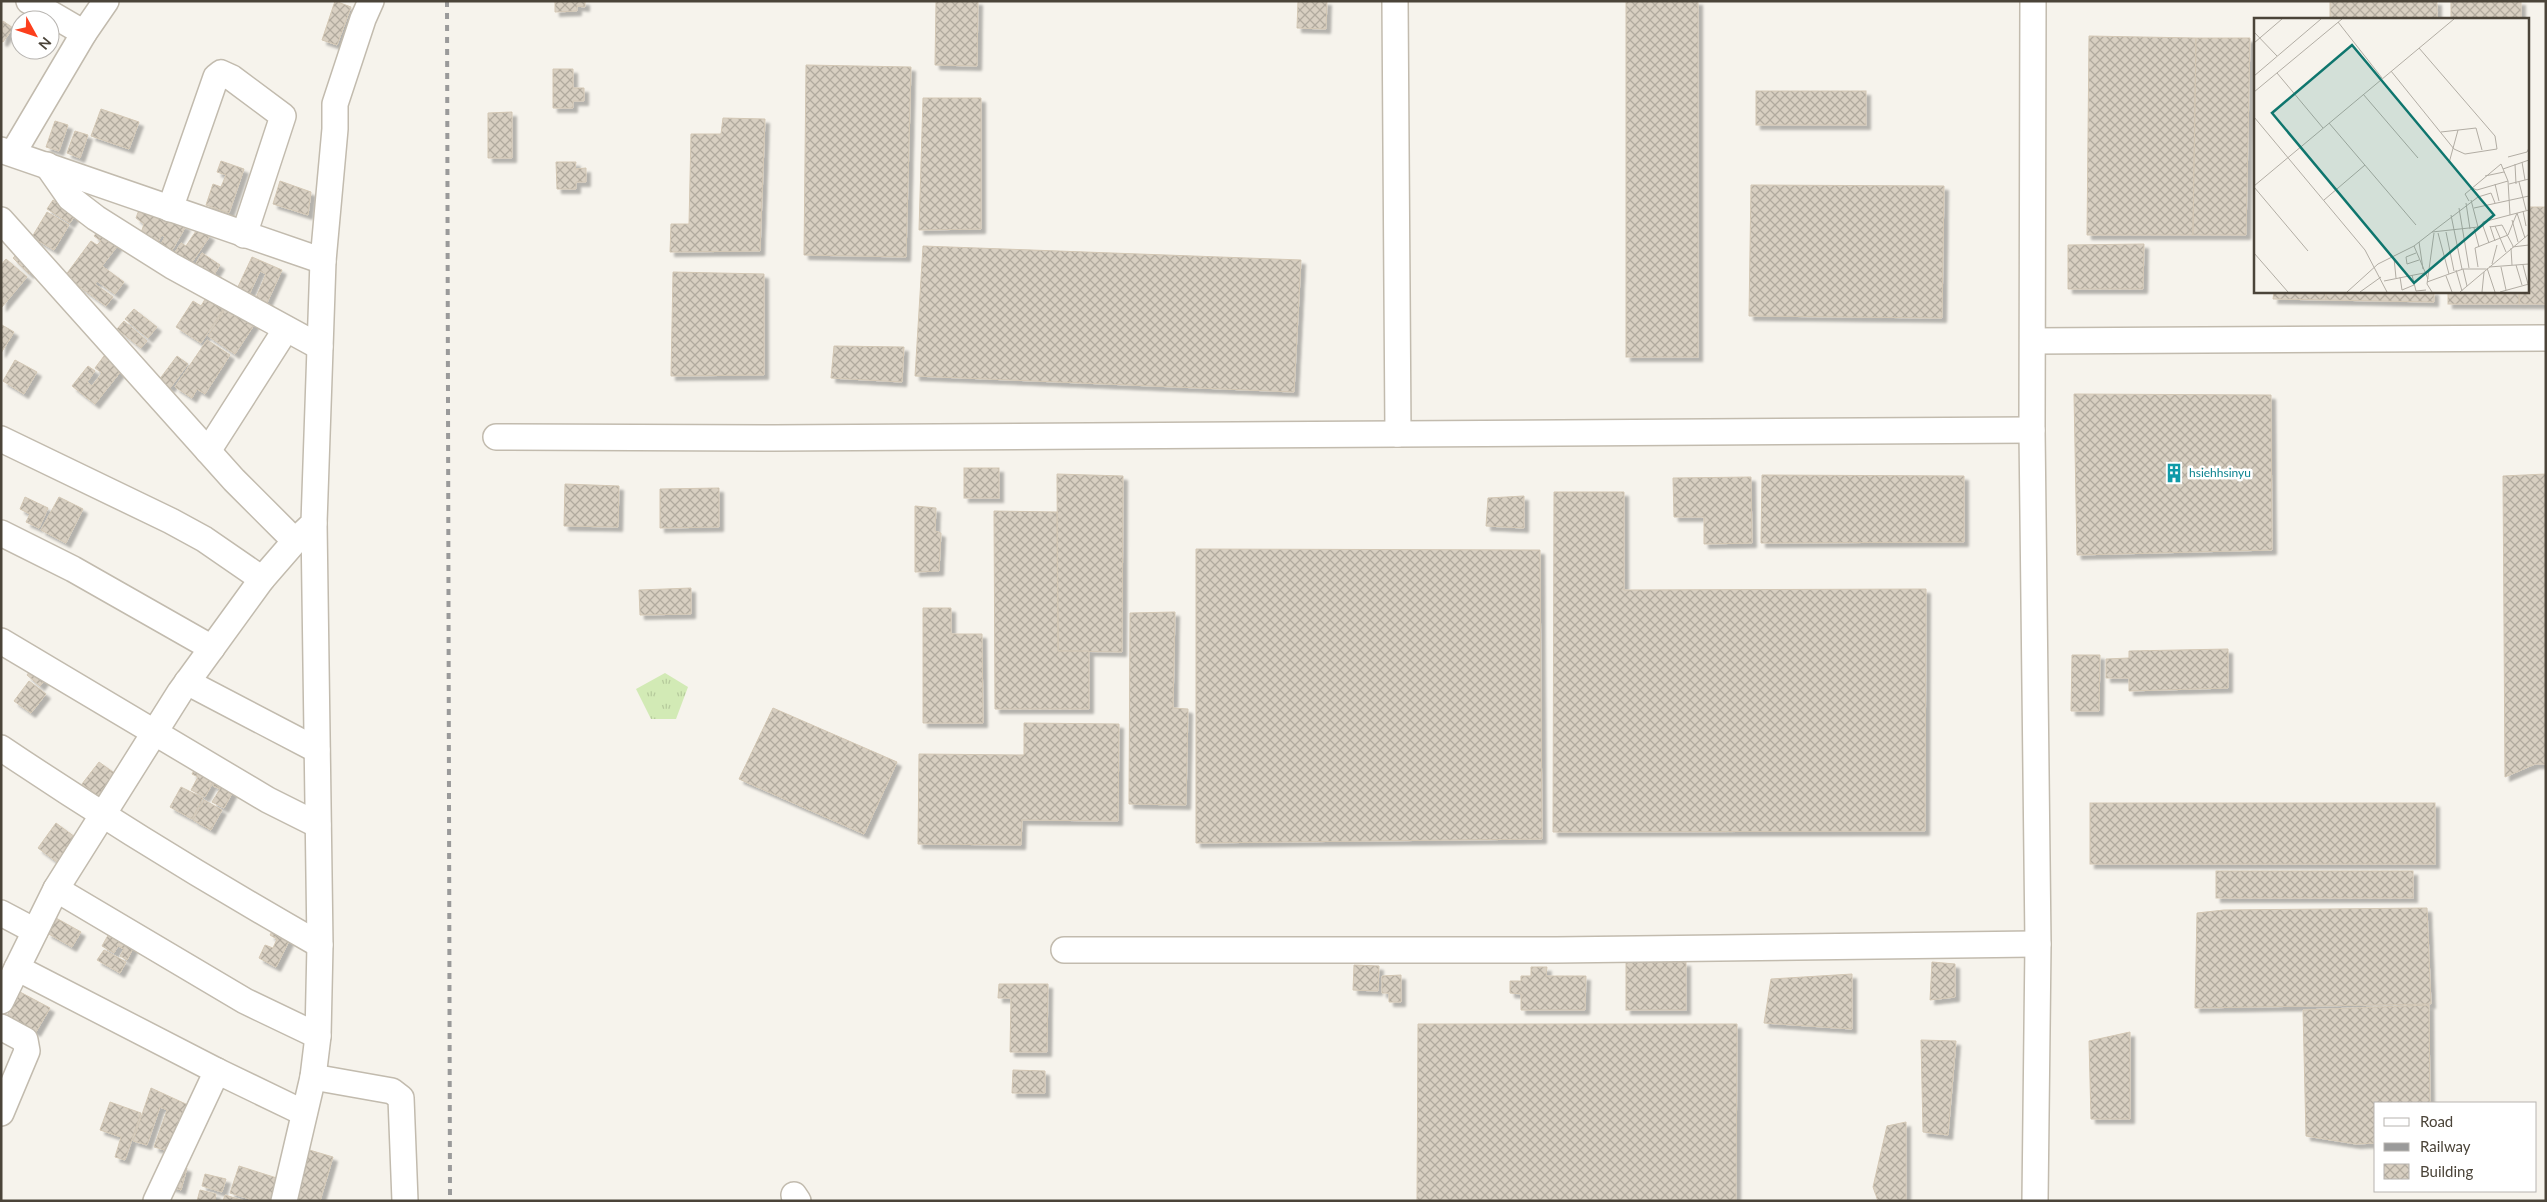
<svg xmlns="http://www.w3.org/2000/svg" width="2547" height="1202" viewBox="0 0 2547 1202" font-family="Lato,sans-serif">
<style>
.grass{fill:url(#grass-tufts)}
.building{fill:url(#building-cross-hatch);stroke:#d3c7b4;filter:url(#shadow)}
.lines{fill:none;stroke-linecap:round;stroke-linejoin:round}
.street-casing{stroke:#c2bbae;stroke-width:28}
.street{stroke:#fff;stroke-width:25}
.rail{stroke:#9a9a9a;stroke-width:4;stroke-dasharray:6 6;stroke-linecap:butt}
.labels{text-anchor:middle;stroke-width:5;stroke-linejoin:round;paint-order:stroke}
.culture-label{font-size:12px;fill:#0d838f;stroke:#fff;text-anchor:start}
.inset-road{fill:none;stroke:#b2ada4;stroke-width:1}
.view{fill:#0f766e;fill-opacity:0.15;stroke:#0f766e;stroke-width:2.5}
.inset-edge{fill:none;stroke:#4b4439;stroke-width:2.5}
</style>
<defs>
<pattern id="grass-tufts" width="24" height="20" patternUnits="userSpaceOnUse" patternTransform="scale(1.25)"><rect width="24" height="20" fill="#d2eab5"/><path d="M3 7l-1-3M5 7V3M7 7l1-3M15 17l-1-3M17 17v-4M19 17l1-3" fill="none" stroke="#b6ca9c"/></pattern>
<pattern id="building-cross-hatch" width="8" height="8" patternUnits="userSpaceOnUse" patternTransform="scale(1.25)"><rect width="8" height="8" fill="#d8cfc1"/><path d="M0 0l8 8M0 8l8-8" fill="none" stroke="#b1aa9e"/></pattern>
<filter id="shadow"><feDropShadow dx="4.5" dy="4.5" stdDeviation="1" flood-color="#0004"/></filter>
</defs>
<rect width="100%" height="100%" fill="#f6f3ec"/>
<polygon class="grass" points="665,673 688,687 676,719 651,719 636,689"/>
<g class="building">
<polygon points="335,1 351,7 337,45 322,40"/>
<polygon points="555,1 585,1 585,7 577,6 577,11 555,12"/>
<polygon points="936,1 978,1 977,66 935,65"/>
<polygon points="1298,1 1327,1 1326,29 1297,28"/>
<rect x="1626" y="1" width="72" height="356"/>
<rect x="2330" y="1" width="107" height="18"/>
<rect x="2451" y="1" width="70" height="18"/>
<polygon points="3,21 13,28 3,42 1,41"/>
<polygon points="2089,36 2196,38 2193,235 2087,235"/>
<polygon points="2196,38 2250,38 2246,235 2193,235"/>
<polygon points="806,65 911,67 906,257 804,255"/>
<polygon points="553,69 573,69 573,88 584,88 584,101 573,101 573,108 553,108"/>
<rect x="1756" y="91" width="110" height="34"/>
<polygon points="923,98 981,98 981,229 919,230"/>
<polygon points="101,109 139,122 129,149 91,136"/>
<polygon points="512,112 512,158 488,158 488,113"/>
<polygon points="723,118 765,119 760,251 670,252 671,224 689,224 691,134 721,134"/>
<polygon points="55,121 68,125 59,151 46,147"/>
<polygon points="75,131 88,135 80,158 67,153"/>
<polygon points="221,161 244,169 229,213 206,205 213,184 221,187 226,175 217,172"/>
<polygon points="556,162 576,162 575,169 586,168 586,182 576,182 576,189 557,189"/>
<polygon points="280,181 311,192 308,215 273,204"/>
<polygon points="1751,185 1944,186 1942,318 1749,316"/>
<polygon points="53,200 76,214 70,223 47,209"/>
<polygon points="140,207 186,226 171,252 160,246 165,237 162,235 156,245 140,236 144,224 136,218"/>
<polygon points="2528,207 2546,207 2546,304 2519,304 2519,291 2528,291"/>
<polygon points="47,212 69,225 54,250 32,237"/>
<polygon points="198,228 210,236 190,265 174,254 181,243 186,246"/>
<polygon points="99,230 119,244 102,266 124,282 115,294 97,281 95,284 113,297 106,306 65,276 91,241 97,245 101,241 94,236"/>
<polygon points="2144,244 2143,289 2068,289 2068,245"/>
<polygon points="923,246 1301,260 1294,392 915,376"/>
<polygon points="20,251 36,266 29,274 13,258"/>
<polygon points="202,253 220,265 212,278 194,267"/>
<polygon points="252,257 282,270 266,305 255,300 266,274 260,271 248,297 236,291"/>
<polygon points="6,259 27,277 2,307 1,265"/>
<polygon points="673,272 764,274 764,375 671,376"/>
<polygon points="2274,291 2326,291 2326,300 2273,299"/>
<polygon points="2326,291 2434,291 2434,302 2326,300"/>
<rect x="2448" y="291" width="71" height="13"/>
<polygon points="207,296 225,307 201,343 176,327 193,301 201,306"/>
<polygon points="228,304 256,322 235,354 208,336"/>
<polygon points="134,309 157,327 148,338 125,319"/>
<polygon points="124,321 147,341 141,348 117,329"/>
<polygon points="2,325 14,332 1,353 1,326"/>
<polygon points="207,340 230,355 205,394 197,389 192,398 175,387"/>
<polygon points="834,346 904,347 902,382 831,378"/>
<polygon points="107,352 125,366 95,404 72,386 88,366 95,371 87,382 92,386 102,373 95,368"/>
<polygon points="177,356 188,364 170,388 159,380"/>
<polygon points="15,360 37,372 24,394 3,381"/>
<polygon points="2074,394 2271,395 2272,550 2077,555"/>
<rect x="964" y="468" width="35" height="30"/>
<polygon points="1057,474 1123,476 1122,652 1058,651"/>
<polygon points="2546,474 2546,764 2535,764 2505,777 2503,476"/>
<polygon points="1762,475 1964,476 1964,542 1761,543"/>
<polygon points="1751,477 1752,543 1704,544 1704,517 1674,517 1673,478"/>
<polygon points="565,484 619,486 618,527 564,526"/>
<polygon points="719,488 719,527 660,528 660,489"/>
<polygon points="1554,492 1624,492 1624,590 1926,589 1925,831 1553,832"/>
<polygon points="1524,496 1524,528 1486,526 1488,498"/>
<polygon points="25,497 48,508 39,528 26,522 30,514 20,509"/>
<polygon points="59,497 83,509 66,543 41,530"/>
<polygon points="915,506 936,508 935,531 941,533 939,571 915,572"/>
<polygon points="994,511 1057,512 1058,651 1089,651 1089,709 995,709"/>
<polygon points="1196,549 1540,550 1542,839 1196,843"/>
<polygon points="691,588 691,614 640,615 639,590"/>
<polygon points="923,608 951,608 951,634 982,634 983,723 923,723"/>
<polygon points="1175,612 1173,708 1188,709 1186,805 1129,804 1130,613"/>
<polygon points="2228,649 2228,688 2129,691 2129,678 2106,678 2106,659 2129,658 2129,651"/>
<polygon points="2072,655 2100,655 2099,711 2071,711"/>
<polygon points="35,664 49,674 40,686 27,675"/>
<polygon points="29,681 46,694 31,713 14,701"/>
<polygon points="773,708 897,762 864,834 739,779"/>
<polygon points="1024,723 1119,724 1118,821 1022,820 1021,845 918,844 919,754 1024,755"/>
<polygon points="99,762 120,777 104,800 82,784"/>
<polygon points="198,763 218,773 205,797 191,790 198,777 192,774"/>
<polygon points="219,775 237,784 224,808 212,802 220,789 213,786"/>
<polygon points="181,787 203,798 192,819 170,807"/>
<polygon points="204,800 222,810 211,830 193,820"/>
<rect x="2090" y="803" width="345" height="61"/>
<polygon points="56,823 79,840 61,865 38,848"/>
<rect x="2216" y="871" width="197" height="27"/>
<polygon points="2427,908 2431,1004 2195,1008 2197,913 2224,910"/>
<polygon points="56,918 81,932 72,947 47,933"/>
<polygon points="274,928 291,937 276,967 259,958 265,945 273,948 277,939 270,935"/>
<polygon points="111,930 136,943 127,960 120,956 124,949 118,946 114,953 102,946"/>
<polygon points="104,950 126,962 120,973 97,960"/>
<rect x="1626" y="962" width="60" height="48"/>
<polygon points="1932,962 1955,964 1955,997 1930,1000"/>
<polygon points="1354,965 1379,966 1378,991 1353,990"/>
<polygon points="1531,967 1547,967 1546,976 1586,976 1585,1010 1521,1010 1521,994 1510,993 1510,981 1521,981 1521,976 1531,976"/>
<polygon points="1852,974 1852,1029 1764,1023 1771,979"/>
<polygon points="1401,975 1401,1002 1389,1002 1389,993 1382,993 1382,976"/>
<polygon points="999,984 1048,984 1047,1052 1010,1052 1011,998 998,998"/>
<polygon points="20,992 50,1008 36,1032 7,1016"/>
<polygon points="2429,1005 2430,1103 2376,1103 2376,1143 2356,1144 2306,1136 2303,1010"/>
<polygon points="1418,1024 1737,1024 1736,1201 1417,1201"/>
<polygon points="2130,1032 2130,1119 2091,1119 2089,1041"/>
<polygon points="1921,1040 1956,1041 1948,1135 1923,1132"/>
<polygon points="1013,1070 1045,1071 1045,1093 1012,1093"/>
<polygon points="151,1088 188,1105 165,1150 154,1147 167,1110 160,1107 147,1145 133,1141"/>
<polygon points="110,1102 141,1113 125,1160 115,1157 121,1137 100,1130"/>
<polygon points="1906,1122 1906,1201 1878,1201 1873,1187 1887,1126"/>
<polygon points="306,1149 333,1157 320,1201 290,1201"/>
<polygon points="175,1164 187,1168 181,1190 169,1186"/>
<polygon points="239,1166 283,1180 276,1201 256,1201 230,1193"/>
<polygon points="205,1174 226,1179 222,1192 202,1186"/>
<polygon points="200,1190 216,1194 215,1201 197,1201"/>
<polygon points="225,1195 245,1201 223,1201"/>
</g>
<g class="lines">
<defs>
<g id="street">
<polyline points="29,1 84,33"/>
<polyline points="1395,1 1398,434"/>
<polyline points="2033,1 2032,430 2038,944 2035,1201"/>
<polyline points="1,150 323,261 335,129 335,104 363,19 371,1"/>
<polyline points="13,153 84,33 106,1"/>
<polyline points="47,165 70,198 96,218 172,266 320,347"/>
<polyline points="170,209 216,77 221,73 232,78 283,116 244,235"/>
<polyline points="1,220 234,480 295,541"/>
<polyline points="2033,341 2546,338"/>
<polyline points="496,437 774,438 2032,430"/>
<polyline points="1,439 171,521 204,539 262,579"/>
<polyline points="208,451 286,329"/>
<polyline points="1,533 73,569 212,648"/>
<polyline points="1,641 268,800 318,825"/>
<polyline points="187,682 317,750"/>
<path d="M1,748C105,818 211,883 320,945"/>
<polyline points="56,889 245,1001 318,1036"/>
<polyline points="1,913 35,931"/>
<polyline points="1064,950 1556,950 2038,944"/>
<polyline points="1,1001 17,968"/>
<polyline points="1,1027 25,1040 27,1051 1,1113"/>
<polyline points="313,1077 392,1091 401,1098 405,1201"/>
<polyline points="304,1113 217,1071 17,968 56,889 180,692 262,579 295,541 314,523 323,261"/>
<polyline points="794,1195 798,1201"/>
<polyline points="156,1201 217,1071"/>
<polyline points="284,1201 313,1077 318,1036 320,945 314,523"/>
</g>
</defs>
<use href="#street" class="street-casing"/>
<use href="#street" class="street"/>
<polyline class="rail" points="447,1 450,1201"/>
</g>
<defs>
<symbol id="building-bare" viewBox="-9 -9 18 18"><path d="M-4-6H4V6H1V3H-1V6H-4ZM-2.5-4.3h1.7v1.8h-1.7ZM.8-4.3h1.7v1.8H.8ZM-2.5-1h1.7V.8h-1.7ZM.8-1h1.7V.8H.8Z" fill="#0f9aa8" stroke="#fff" stroke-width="2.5" paint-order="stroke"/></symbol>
</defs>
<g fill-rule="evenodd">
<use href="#building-bare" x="2160" y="459" width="28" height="28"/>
</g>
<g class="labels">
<g class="culture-label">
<text x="2189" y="477">hsiehhsinyu</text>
</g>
</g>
<g transform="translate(2254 18)">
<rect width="275" height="275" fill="#f6f3ec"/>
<path class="inset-road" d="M84,4L128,60M0,14L23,38M0,25L28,1M137,53L200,131L211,136L243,131L241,118L165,30M23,55L69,110M0,58L67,1M0,74L88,1M109,76L164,140M0,99L111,232L133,274M75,105L162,207M187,114L222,110L228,132M254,139L273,134L275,130M268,144L271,162M195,145L204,112M261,146L262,166M249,151L275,142M231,158L250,154M265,164L272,192M241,166L245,183M255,166L275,161M0,168L200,1M0,169L54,233M218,170L223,172L254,163M70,182L111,147M215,183L211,176L247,146L254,163L256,197M212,185L216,211M205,190L215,250M220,190L275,178M269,193L272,208M263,195L271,220M197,197L208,251M258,202L264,224M229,208L235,225M236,208L241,223M241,208L252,234M224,209L229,208V204L275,192M236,209L248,207L259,228M220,210L225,229M178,214L224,179L237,175L241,185M192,214L200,253M184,215L195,256M165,224L169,251M160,228L178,214L224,209L217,182M258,229L275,227M257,230L258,247M0,235L34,274M162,235L152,239L153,246L165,242M140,240L142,260M238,246L243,227M262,247L268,267M269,247L275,270M224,249L221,230L254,217L263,195M235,249L275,246M247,249L252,272M233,250L241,274M209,251L213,268M202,252L208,273M158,257L162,273L172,272M192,258L198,274M146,259L148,272L160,267M130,263L170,255M173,264L209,251H232M93,274L124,246L160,228L174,261M106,274L127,259M178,274L173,266L180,215M206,274L275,216M228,274L230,254M246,274L275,266"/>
<path class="view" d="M98,27L240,197L160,265L18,95Z"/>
<rect width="275" height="275" class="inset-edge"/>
</g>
<rect width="2547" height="1202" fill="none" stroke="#4b4439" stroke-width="5"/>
<rect x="2374" y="1102" width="162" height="90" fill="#ffffff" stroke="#b7b4b0"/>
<rect x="2384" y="1118" width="25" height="8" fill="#ffffff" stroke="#b7b4b0"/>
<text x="2420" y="1127" font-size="15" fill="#4b4439">Road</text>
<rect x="2384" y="1143" width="25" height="8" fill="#9a9a9a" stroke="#b7b4b0"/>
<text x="2420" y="1152" font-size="15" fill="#4b4439">Railway</text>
<rect x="2384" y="1164" width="25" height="15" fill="url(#building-cross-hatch)" stroke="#b7b4b0"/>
<text x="2420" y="1177" font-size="15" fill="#4b4439">Building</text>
<g transform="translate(35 35) rotate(130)"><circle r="24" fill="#ffffff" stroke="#b7b4b0"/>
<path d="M0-4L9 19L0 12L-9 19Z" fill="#fc3f1d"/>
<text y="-8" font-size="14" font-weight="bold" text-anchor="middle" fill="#4b4439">N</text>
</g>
</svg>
